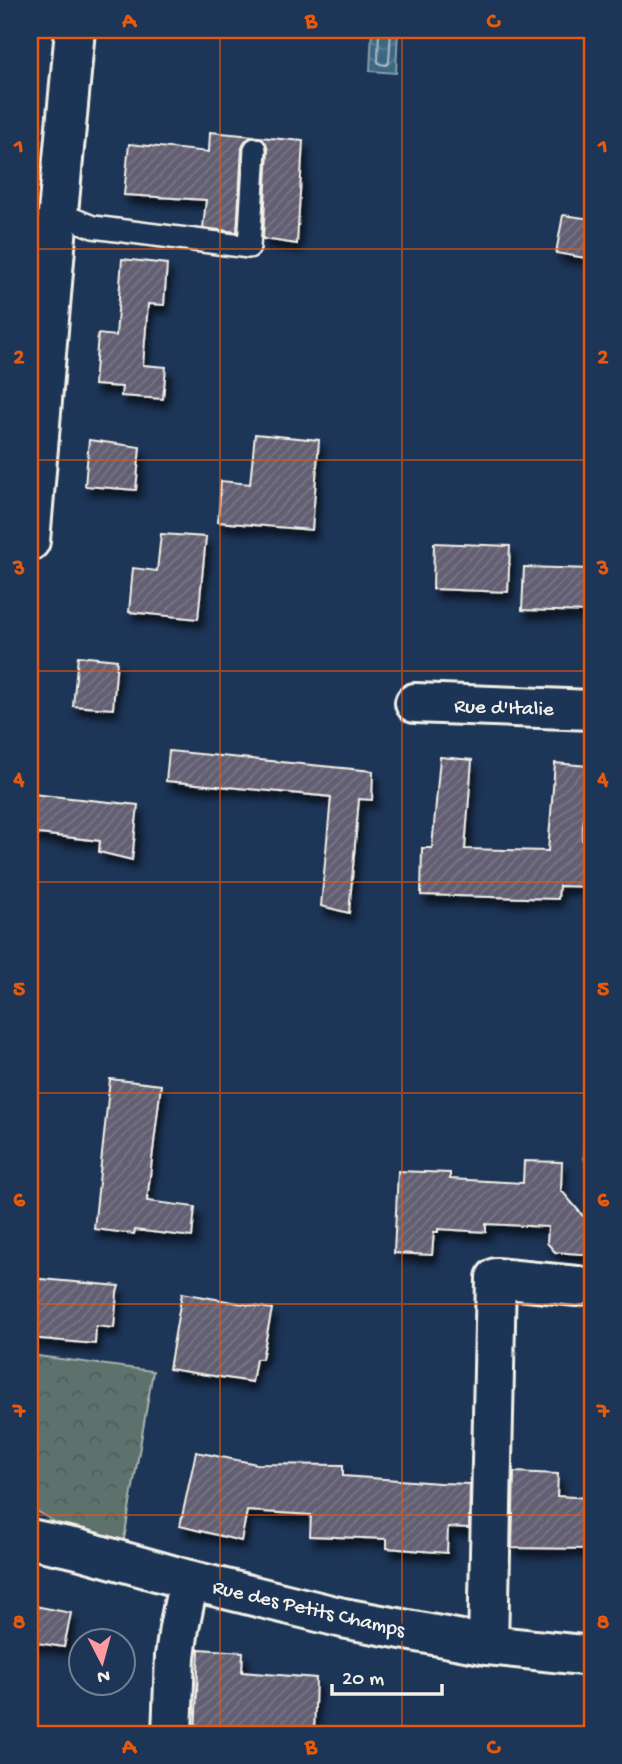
<svg xmlns="http://www.w3.org/2000/svg" width="622" height="1764" viewBox="0 0 622 1764" font-family="'Gochi Hand',sans-serif">
<style>
.park{fill:url(#park-crowns);stroke:#a8b2aa;stroke-width:2}
.water{fill:url(#water-waves);stroke:#879fac;stroke-width:2}
.lines{fill:none;stroke-linecap:round;stroke-linejoin:round}
.shore{stroke:#abbac0;stroke-width:2}
.building{fill:url(#building-hatch);stroke:#f4f1e8;stroke-width:2;filter:url(#shadow)}
.lane-casing{stroke:#f4f1e8;stroke-width:26}
.street-casing{stroke:#f4f1e8;stroke-width:44}
.lane{stroke:#1d3557;stroke-width:21}
.street{stroke:#1d3557;stroke-width:38}
.grid{fill:none;stroke:#e8590c;stroke-width:2;stroke-opacity:0.55}
.labels{text-anchor:middle;stroke-width:6;stroke-linejoin:round;paint-order:stroke}
.street-label{font-size:21px;fill:#f4f1e8;stroke:#1d3557}
.neatline{fill:none;stroke:#e8590c;stroke-width:2.5}
.grid-label{font-size:23px;text-anchor:middle;font-weight:bold;fill:#e8590c}
</style>
<defs>
<pattern id="park-crowns" width="20" height="18" patternUnits="userSpaceOnUse" patternTransform="scale(1.75)"><rect width="20" height="18" fill="#5d726d"/><path d="M2 6a3 3 0 1 1 6 0M12 15a3 3 0 1 1 6 0" fill="none" stroke="#525b58"/></pattern>
<pattern id="water-waves" width="16" height="10" patternUnits="userSpaceOnUse" patternTransform="scale(1.75)"><rect width="16" height="10" fill="#3e6884"/><path d="M0 5q4-4 8 0t8 0" fill="none" stroke="#5a7e95"/></pattern>
<pattern id="building-hatch" width="6" height="6" patternUnits="userSpaceOnUse" patternTransform="scale(1.75)"><rect width="6" height="6" fill="#635e73"/><path d="M-1 1l2-2M0 6l6-6M5 7l2-2" fill="none" stroke="#7a7687"/></pattern>
<filter id="shadow"><feDropShadow dx="4.5" dy="8" stdDeviation="3.5" flood-color="#0009"/></filter>
</defs>
<rect width="100%" height="100%" fill="#1d3557"/>
<filter id="ink" filterUnits="userSpaceOnUse"><feTurbulence type="fractalNoise" baseFrequency=".0143" numOctaves="2"/><feDisplacementMap in="SourceGraphic" scale="14" xChannelSelector="R" yChannelSelector="G"/><feConvolveMatrix kernelMatrix="1 2 1 2 8 2 1 2 1" color-interpolation-filters="sRGB"/></filter>
<g filter="url(#ink)">
<polygon class="park" points="30,1355 153,1371 123,1545 73,1533 30,1507"/>
<g class="water">
<polygon points="372,30 398,30 396,73 370,71"/>
<polygon points="588,1112 592,1112 592,1174 584,1158"/>
</g>
<g class="lines">
<polyline class="shore" points="379,30 378,62 380,64 386,65 389,62 391,30"/>
</g>
<g class="building">
<polygon points="210,132 253,136 245,141 242,148 237,232 203,228 206,200 124,195 129,144 209,152"/>
<polygon points="259,137 303,141 297,244 263,239 268,150 266,143"/>
<polygon points="563,215 592,219 592,259 556,253"/>
<polygon points="122,259 167,264 164,305 148,304 143,365 166,367 163,399 121,396 122,387 94,385 98,334 116,336"/>
<polygon points="255,434 319,440 312,530 218,522 221,481 250,484"/>
<polygon points="89,440 140,447 136,490 85,486"/>
<polygon points="161,534 206,537 198,619 129,612 133,568 157,571"/>
<polygon points="434,543 510,546 508,592 433,589"/>
<polygon points="524,567 592,569 592,612 522,610"/>
<polygon points="78,656 117,660 113,709 73,706"/>
<polygon points="169,751 373,771 372,800 359,799 349,913 321,906 331,797 166,781"/>
<polygon points="440,757 472,760 465,849 548,851 555,763 588,766 582,840 592,840 592,887 559,886 558,899 421,895 422,848 432,848"/>
<polygon points="32,794 138,805 132,860 99,852 100,841 30,833"/>
<polygon points="110,1079 161,1085 147,1201 195,1207 192,1237 135,1230 134,1234 94,1229"/>
<polygon points="524,1161 562,1162 561,1190 583,1216 592,1217 592,1255 555,1252 547,1243 548,1227 486,1224 486,1232 438,1229 438,1232 434,1232 432,1255 394,1253 398,1171 450,1173 450,1179 523,1183"/>
<polygon points="30,1278 119,1286 117,1293 114,1328 96,1326 95,1344 30,1338"/>
<polygon points="182,1293 272,1309 262,1359 256,1359 252,1382 169,1369"/>
<polygon points="196,1452 257,1464 343,1465 343,1476 440,1483 470,1484 469,1528 448,1527 447,1553 387,1548 387,1539 310,1536 311,1515 247,1511 241,1541 180,1526"/>
<polygon points="514,1472 558,1474 557,1496 592,1498 592,1549 512,1548"/>
<polygon points="30,1605 71,1613 64,1647 30,1642"/>
<polygon points="199,1649 243,1652 242,1672 316,1678 314,1734 195,1734"/>
</g>
<g class="lines">
<defs>
<polyline id="lane" points="58,213 93,227 249,247 255,149"/>
<g id="street">
<polyline points="30,541 58,213 75,30"/>
<polyline points="415,703 592,710"/>
<polyline points="30,1539 78,1549 189,1580 343,1618 488,1645 592,1656"/>
<polyline points="488,1645 496,1278 577,1286"/>
<polyline points="172,1734 175,1656 179,1628 189,1580"/>
</g>
</defs>
<use href="#lane" class="lane-casing"/>
<use href="#street" class="street-casing"/>
<use href="#lane" class="lane"/>
<use href="#street" class="street"/>
</g>
</g>
<path class="grid" d="M220,30V1734M402,30V1734M30,249H592M30,460H592M30,671H592M30,882H592M30,1093H592M30,1304H592M30,1515H592"/>
<g class="labels">
<g class="street-label">
<text transform="translate(504 706) rotate(2)" y="7">Rue d'Italie</text>
<text transform="translate(309 1607) rotate(13)" y="7">Rue des Petits Champs</text>
</g>
</g>
<rect width="622" height="1764" fill="none" stroke="#1d3557" stroke-width="77"/>
<g transform="translate(102 1662) rotate(174)"><circle r="33" fill="#1d3557" stroke="#738091" stroke-width="2"/>
<path d="M0-5L12 26L0 18L-12 26Z" fill="#ff9aa2"/>
<text y="-10" font-size="19" font-weight="bold" text-anchor="middle" fill="#f4f1e8">N</text>
</g>
<path d="M332 1684v10h110v-10" fill="none" stroke="#f4f1e8" stroke-width="3.5"/>
<text x="342" y="1684" font-size="21" fill="#f4f1e8" stroke="#1d3557" stroke-width="5" paint-order="stroke">20 m</text>
<rect x="38" y="38" width="546" height="1688" class="neatline"/>
<g class="grid-label">
<text x="129" y="27">A</text>
<text x="311" y="27">B</text>
<text x="493" y="27">C</text>
<text x="19" y="152">1</text>
<text x="603" y="152">1</text>
<text x="19" y="363">2</text>
<text x="603" y="363">2</text>
<text x="19" y="574">3</text>
<text x="603" y="574">3</text>
<text x="19" y="785">4</text>
<text x="603" y="785">4</text>
<text x="19" y="995">5</text>
<text x="603" y="995">5</text>
<text x="19" y="1206">6</text>
<text x="603" y="1206">6</text>
<text x="19" y="1417">7</text>
<text x="603" y="1417">7</text>
<text x="19" y="1628">8</text>
<text x="603" y="1628">8</text>
<text x="129" y="1753">A</text>
<text x="311" y="1753">B</text>
<text x="493" y="1753">C</text>
</g>
</svg>
